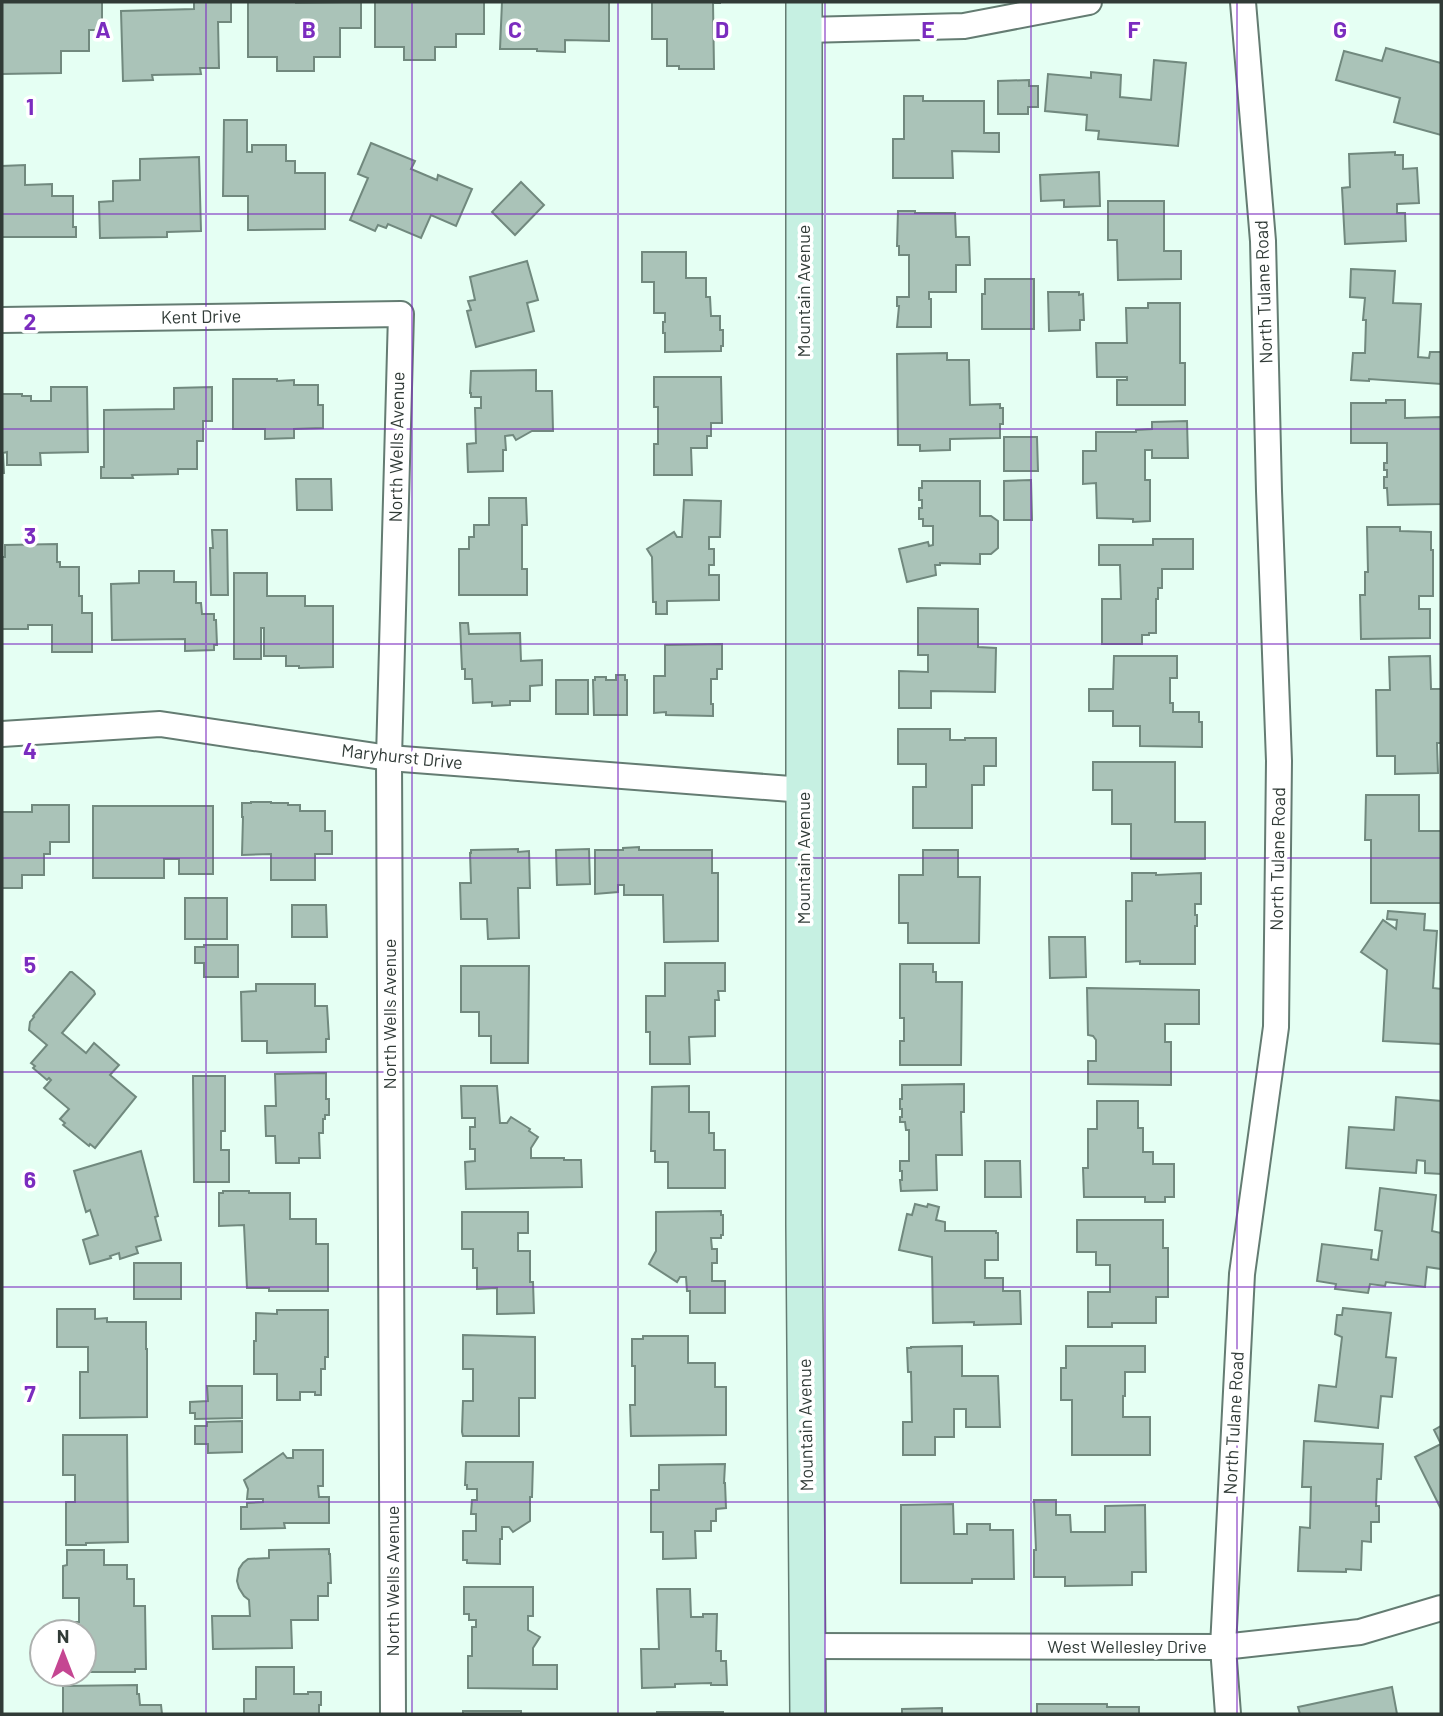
<svg xmlns="http://www.w3.org/2000/svg" width="1443" height="1716" viewBox="0 0 1443 1716" font-family="Barlow,sans-serif">
<style>
.building{fill:#aac3b8;stroke:#71897e;stroke-width:2}
.lines{fill:none;stroke-linecap:round;stroke-linejoin:round}
.street-casing{stroke:#647c72;stroke-width:28}
.secondary-casing{stroke:#647c72;stroke-width:38}
.street{stroke:#fff;stroke-width:24}
.secondary{stroke:#c6f0e2;stroke-width:35}
.grid{fill:none;stroke:#7b2cbf;stroke-width:2;stroke-opacity:0.55}
.labels{text-anchor:middle;stroke-width:7;stroke-linejoin:round;paint-order:stroke}
.street-label{font-size:18px;fill:#313b37;stroke:#fff}
.grid-label{font-size:23px;text-anchor:middle;font-weight:bold;fill:#7b2cbf;stroke:#fff;stroke-width:7;stroke-linejoin:round;paint-order:stroke}
</style>
<rect width="100%" height="100%" fill="#e5fff3"/>
<g class="building">
<polygon points="2,2 102,2 102,30 89,30 89,51 61,51 61,73 2,74"/>
<polygon points="194,2 231,2 231,22 218,22 219,68 200,68 201,74 152,75 153,80 123,81 121,11 194,9"/>
<polygon points="248,2 296,2 296,3 361,2 361,28 340,28 340,57 314,57 314,71 277,71 277,57 248,57"/>
<polygon points="375,2 484,2 484,34 456,34 456,47 435,47 435,60 404,60 404,47 375,47"/>
<polygon points="502,2 609,2 609,41 565,40 565,52 537,51 537,49 500,49"/>
<polygon points="652,2 720,2 720,3 713,3 714,69 679,69 679,66 667,66 667,39 652,39"/>
<polygon points="1386,48 1441,63 1441,135 1394,122 1400,98 1336,80 1344,51 1382,61"/>
<polygon points="1154,60 1186,63 1178,146 1098,139 1099,131 1086,130 1087,115 1045,111 1048,74 1091,78 1091,72 1121,75 1120,97 1151,100"/>
<polygon points="1029,80 1029,86 1038,86 1038,107 1028,107 1028,114 998,114 998,81"/>
<polygon points="904,96 923,96 923,101 984,101 984,133 999,133 999,152 952,151 953,178 893,178 893,139 904,139"/>
<polygon points="224,120 247,120 247,152 252,152 252,145 286,145 286,161 295,161 295,173 325,173 325,229 248,230 248,196 223,196"/>
<polygon points="371,143 415,161 411,169 437,180 438,175 472,189 456,226 431,215 421,238 388,224 386,228 378,225 375,231 350,220 368,178 358,174"/>
<polygon points="1395,152 1395,155 1403,155 1403,169 1417,168 1419,203 1397,204 1397,213 1405,213 1406,241 1345,244 1342,188 1350,187 1349,154"/>
<polygon points="199,157 201,231 167,232 167,237 100,238 99,202 113,201 113,181 140,180 140,159"/>
<polygon points="25,165 25,185 52,184 52,196 73,196 73,227 76,227 76,237 2,237 2,166"/>
<polygon points="1099,172 1100,206 1064,207 1064,200 1041,201 1040,175"/>
<polygon points="521,182 544,205 515,235 492,212"/>
<polygon points="1108,201 1164,201 1164,251 1181,251 1181,279 1118,280 1117,240 1108,240"/>
<polygon points="898,211 915,211 915,213 955,213 956,237 969,237 970,265 956,265 956,292 929,292 929,299 931,299 931,327 897,327 899,306 897,306 897,297 909,297 909,255 899,255 899,246 897,246"/>
<polygon points="642,252 686,252 686,278 706,278 706,297 710,297 711,316 720,316 720,330 723,330 723,346 721,346 721,351 665,352 665,333 663,333 663,322 665,322 665,313 654,313 654,282 642,282"/>
<polygon points="527,261 538,300 527,303 534,331 476,347 467,311 471,310 468,301 475,300 470,277"/>
<polygon points="1351,269 1395,271 1393,303 1421,304 1418,357 1429,358 1430,352 1441,352 1441,384 1369,379 1369,381 1351,380 1353,353 1365,353 1366,320 1363,320 1365,298 1350,297"/>
<polygon points="985,279 1034,279 1034,329 982,329 982,294 985,294"/>
<polygon points="1048,292 1079,292 1079,295 1083,294 1084,320 1080,320 1080,330 1049,331"/>
<polygon points="1148,303 1180,303 1180,363 1185,363 1185,405 1117,405 1117,380 1127,380 1127,377 1097,377 1096,343 1127,343 1126,308 1148,308"/>
<polygon points="947,353 947,360 969,360 970,405 1000,404 1000,408 1003,408 1003,424 1000,424 1000,438 950,439 950,450 920,451 920,445 898,445 897,354"/>
<polygon points="536,370 536,391 552,391 553,431 532,431 516,440 513,435 505,436 506,450 503,450 503,471 468,472 467,444 476,443 475,408 481,408 481,397 471,397 471,393 470,393 471,371"/>
<polygon points="654,377 721,377 722,423 711,423 711,436 707,436 707,448 691,448 692,475 654,475 654,444 658,444 658,407 654,407"/>
<polygon points="233,379 277,379 277,381 294,380 294,385 318,385 318,405 323,405 323,428 294,429 294,438 265,439 265,429 233,429"/>
<polygon points="51,387 87,387 88,452 40,453 41,465 7,465 7,452 3,453 4,473 2,473 2,394 22,394 22,396 31,396 31,401 51,401"/>
<polygon points="212,387 212,421 203,421 203,441 197,441 197,469 178,469 178,474 132,475 133,478 101,478 101,467 104,467 104,410 174,409 174,388"/>
<polygon points="1386,400 1405,400 1405,418 1441,417 1441,504 1388,505 1387,488 1384,488 1384,477 1387,477 1387,470 1384,470 1384,463 1387,463 1387,443 1351,443 1351,403 1386,403"/>
<polygon points="1187,421 1188,458 1152,458 1152,450 1145,450 1145,480 1150,480 1150,521 1133,522 1133,519 1097,518 1096,483 1083,484 1083,451 1096,451 1096,432 1136,432 1136,430 1152,429 1152,422"/>
<polygon points="1004,437 1037,437 1038,471 1004,471"/>
<polygon points="296,479 331,479 332,510 297,510"/>
<polygon points="1031,480 1032,520 1004,520 1004,481"/>
<polygon points="922,481 980,481 980,516 991,516 998,521 998,548 991,554 980,554 980,564 940,563 940,565 935,565 936,575 907,582 899,549 928,542 929,546 933,545 933,526 923,526 923,519 919,519 919,508 922,508 922,500 919,500 919,488 922,488"/>
<polygon points="489,498 526,498 527,525 522,525 522,569 527,569 527,595 459,595 459,549 469,549 469,537 474,537 474,525 489,525"/>
<polygon points="684,500 721,501 720,537 709,537 709,549 714,549 714,565 709,565 709,575 719,575 719,600 667,601 667,614 656,614 656,602 653,602 652,557 647,549 674,532 677,537 682,537"/>
<polygon points="1367,527 1400,527 1400,531 1431,532 1431,550 1433,550 1433,596 1419,596 1419,609 1430,609 1430,638 1361,639 1360,595 1365,595 1365,572 1368,572"/>
<polygon points="212,530 227,530 228,595 211,595 210,548 213,548"/>
<polygon points="1153,539 1193,539 1193,569 1162,569 1162,588 1158,588 1158,599 1156,599 1156,633 1149,633 1149,635 1142,635 1142,644 1102,644 1102,599 1121,599 1120,565 1099,565 1099,545 1153,545"/>
<polygon points="57,544 57,562 60,562 60,567 79,567 79,596 82,596 82,613 92,613 92,652 52,652 52,625 28,625 28,629 2,629 2,557 5,557 5,545"/>
<polygon points="139,571 174,571 174,582 196,582 196,603 201,603 202,614 214,614 214,620 216,620 217,645 214,645 214,650 185,651 185,639 112,640 111,584 139,583"/>
<polygon points="234,573 267,573 267,596 305,596 305,606 333,606 333,667 299,668 299,666 286,666 286,656 264,656 264,628 261,628 261,659 234,659"/>
<polygon points="918,608 978,609 978,647 996,648 995,692 931,691 931,708 899,708 899,671 928,672 928,655 918,655"/>
<polygon points="460,623 468,623 469,634 520,633 521,661 542,660 542,685 530,686 530,701 510,701 510,705 492,706 492,702 473,703 472,679 465,679 465,669 462,669"/>
<polygon points="722,644 722,669 717,669 717,679 711,679 711,704 713,704 713,716 666,715 666,712 654,713 654,676 665,676 665,645"/>
<polygon points="1114,656 1177,656 1177,678 1170,678 1170,703 1173,703 1173,712 1199,712 1199,722 1202,722 1202,747 1140,746 1140,726 1113,726 1113,711 1089,711 1089,689 1113,689"/>
<polygon points="1430,656 1431,689 1441,689 1441,743 1437,743 1438,773 1395,774 1395,756 1377,756 1376,690 1390,690 1389,657"/>
<polygon points="616,675 625,675 625,680 627,680 627,715 594,715 593,680 595,680 595,677 606,677 606,680 616,680"/>
<rect x="556" y="680" width="32" height="34"/>
<polygon points="898,729 950,729 950,740 965,740 965,738 996,738 996,766 984,766 984,785 972,785 972,828 913,828 913,787 926,787 926,764 898,764"/>
<polygon points="1093,762 1175,762 1175,822 1205,822 1205,859 1131,859 1131,824 1112,824 1112,790 1093,790"/>
<polygon points="1366,795 1419,795 1419,831 1441,831 1441,903 1371,903 1371,840 1365,840"/>
<polygon points="251,802 271,802 271,803 288,803 288,805 300,805 300,811 325,811 325,831 332,831 332,854 315,854 315,880 271,880 271,854 242,855 243,817 242,817 242,803 251,803"/>
<polygon points="32,805 69,805 69,842 50,842 50,854 44,854 44,875 22,875 22,888 2,888 2,812 32,812"/>
<polygon points="93,806 213,806 213,874 179,874 179,859 164,859 164,878 93,878"/>
<polygon points="639,847 639,850 712,850 712,873 718,873 718,941 664,942 663,895 624,895 624,885 618,885 618,892 595,894 595,850 623,850 623,848"/>
<polygon points="518,849 518,852 529,851 530,888 518,888 519,938 488,939 487,919 461,919 460,883 471,883 470,853 471,853 471,850"/>
<polygon points="589,849 590,884 557,885 556,850"/>
<polygon points="923,850 958,850 958,877 980,877 979,943 908,943 908,923 899,923 899,875 923,875"/>
<polygon points="1132,873 1156,873 1156,875 1201,873 1201,904 1195,904 1195,915 1197,915 1197,926 1195,926 1195,964 1140,964 1140,961 1126,962 1126,901 1132,901"/>
<rect x="185" y="898" width="42" height="41"/>
<polygon points="292,905 326,905 327,937 292,937"/>
<polygon points="1388,911 1425,914 1424,930 1437,931 1433,988 1441,989 1441,1044 1383,1041 1387,970 1361,952 1383,920 1396,929 1397,920 1387,919"/>
<polygon points="1049,937 1085,937 1086,977 1050,978"/>
<polygon points="204,945 238,945 238,977 204,977 204,963 195,963 195,947 204,947"/>
<polygon points="665,963 725,963 725,991 718,991 719,1000 715,1000 715,1036 689,1037 690,1064 650,1064 650,1032 646,1032 646,996 665,996"/>
<polygon points="900,964 933,964 933,972 936,972 936,982 962,982 961,1065 900,1065 900,1041 904,1041 904,1018 900,1018"/>
<polygon points="461,966 529,966 528,1063 491,1063 491,1036 479,1036 479,1012 461,1012"/>
<polygon points="70,972 72,972 94,991 95,994 62,1033 86,1053 94,1043 119,1065 110,1075 136,1097 95,1148 90,1144 89,1146 63,1125 65,1123 60,1119 69,1109 44,1088 51,1080 49,1078 47,1080 33,1068 35,1066 31,1063 47,1045 29,1030 30,1022 34,1017 33,1016"/>
<polygon points="256,984 315,984 315,1006 327,1006 329,1039 326,1039 326,1052 267,1053 267,1041 242,1041 241,992 256,991"/>
<polygon points="1087,988 1199,990 1199,1024 1165,1024 1165,1042 1171,1042 1171,1085 1088,1084 1088,1061 1096,1061 1096,1040 1093,1036 1088,1035"/>
<polygon points="326,1073 326,1099 329,1099 329,1115 325,1115 325,1119 323,1119 323,1133 319,1133 320,1158 299,1158 299,1163 276,1163 275,1136 266,1136 265,1106 276,1106 275,1074"/>
<polygon points="193,1076 225,1076 225,1131 221,1131 221,1150 229,1150 229,1182 194,1182"/>
<polygon points="964,1084 964,1112 961,1112 962,1155 936,1155 937,1190 901,1191 900,1180 902,1180 902,1171 900,1171 900,1161 909,1161 909,1130 906,1130 905,1122 900,1122 900,1117 902,1117 902,1109 900,1109 900,1099 902,1099 902,1085"/>
<polygon points="461,1086 497,1086 500,1123 507,1123 511,1117 530,1129 529,1131 538,1137 531,1148 531,1158 564,1158 564,1160 581,1160 582,1187 466,1189 465,1162 475,1161 475,1149 470,1149 470,1127 475,1127 475,1118 462,1118"/>
<polygon points="689,1086 689,1112 709,1112 709,1133 714,1133 714,1150 725,1150 725,1188 668,1188 668,1162 655,1162 655,1151 651,1151 652,1087"/>
<polygon points="1396,1097 1441,1101 1441,1174 1425,1173 1425,1161 1417,1160 1416,1173 1346,1168 1349,1127 1394,1130"/>
<polygon points="1097,1101 1138,1101 1138,1128 1143,1128 1143,1152 1153,1152 1153,1164 1174,1164 1174,1197 1165,1197 1165,1202 1145,1202 1145,1197 1084,1197 1083,1168 1088,1168 1088,1129 1097,1129"/>
<polygon points="141,1151 158,1216 155,1217 161,1240 136,1247 138,1253 120,1259 119,1253 110,1256 111,1258 90,1264 83,1240 98,1235 90,1210 86,1212 74,1171"/>
<polygon points="985,1161 1020,1161 1021,1197 985,1197"/>
<polygon points="1380,1188 1436,1195 1432,1231 1441,1233 1441,1269 1427,1267 1425,1287 1386,1282 1385,1286 1370,1284 1368,1293 1335,1289 1336,1284 1317,1281 1322,1244 1372,1250 1371,1259 1378,1260 1382,1231 1375,1230"/>
<polygon points="223,1191 249,1191 249,1193 290,1193 290,1219 316,1219 316,1244 328,1244 328,1291 269,1291 269,1288 247,1288 244,1225 219,1226 219,1193 223,1193"/>
<polygon points="915,1204 927,1207 928,1204 939,1207 936,1220 945,1222 945,1231 996,1231 996,1233 998,1233 998,1260 985,1260 985,1278 1003,1278 1003,1291 1020,1291 1021,1324 974,1325 974,1322 933,1323 932,1257 899,1250 907,1214 912,1215"/>
<polygon points="721,1211 721,1215 723,1215 723,1235 721,1235 721,1238 711,1238 712,1249 717,1249 717,1263 712,1263 712,1281 725,1281 725,1313 690,1313 690,1291 687,1291 686,1277 680,1277 677,1282 649,1264 656,1251 656,1212"/>
<polygon points="462,1212 528,1212 528,1233 518,1233 518,1251 530,1251 530,1282 533,1282 534,1313 497,1314 497,1288 477,1289 477,1268 473,1268 473,1249 462,1249"/>
<polygon points="1077,1220 1163,1220 1163,1248 1168,1248 1168,1297 1156,1297 1156,1323 1112,1323 1112,1327 1088,1327 1088,1292 1110,1292 1110,1265 1096,1265 1096,1252 1077,1252"/>
<rect x="134" y="1263" width="47" height="36"/>
<polygon points="1343,1308 1391,1313 1386,1357 1396,1358 1392,1397 1381,1396 1378,1428 1315,1421 1319,1385 1336,1387 1342,1337 1335,1334 1337,1315 1342,1315"/>
<polygon points="57,1309 95,1309 95,1319 107,1318 107,1322 146,1322 146,1349 147,1349 147,1417 80,1418 80,1372 88,1372 88,1347 57,1347"/>
<polygon points="277,1310 328,1310 328,1357 325,1357 325,1369 321,1369 321,1395 315,1395 315,1392 300,1392 300,1400 277,1400 277,1374 254,1374 254,1341 256,1341 256,1313 277,1314"/>
<polygon points="463,1335 535,1337 535,1398 519,1398 519,1436 463,1436 462,1432 463,1401 473,1401 473,1369 463,1369"/>
<polygon points="643,1336 688,1336 688,1363 715,1363 715,1387 726,1387 726,1435 631,1436 630,1405 635,1405 635,1366 632,1366 632,1339 643,1339"/>
<polygon points="962,1346 962,1376 998,1376 1000,1427 966,1427 966,1409 954,1409 954,1437 935,1437 935,1455 903,1455 903,1422 912,1422 911,1372 908,1372 907,1348 911,1348 911,1347"/>
<polygon points="1066,1346 1145,1346 1145,1372 1125,1372 1125,1396 1123,1396 1123,1417 1150,1417 1150,1455 1072,1455 1072,1400 1061,1400 1061,1368 1066,1368"/>
<polygon points="207,1386 242,1386 242,1418 195,1419 195,1413 190,1413 190,1402 208,1401"/>
<polygon points="242,1421 242,1452 208,1453 208,1444 195,1444 195,1426 207,1426 207,1422"/>
<polygon points="1441,1426 1441,1509 1415,1457 1441,1444 1434,1430"/>
<polygon points="63,1435 127,1435 128,1542 86,1543 86,1545 66,1545 66,1502 75,1502 75,1475 63,1475"/>
<polygon points="1304,1441 1383,1444 1381,1479 1377,1479 1376,1506 1379,1506 1379,1522 1371,1522 1371,1542 1362,1541 1361,1570 1346,1569 1346,1572 1298,1571 1300,1527 1310,1528 1311,1487 1302,1487"/>
<polygon points="293,1450 323,1450 323,1486 318,1486 319,1497 329,1497 329,1523 284,1523 285,1528 241,1529 241,1507 247,1507 247,1503 263,1502 263,1499 247,1499 248,1489 244,1480 283,1453 287,1458 293,1458"/>
<polygon points="466,1462 533,1462 532,1497 530,1497 530,1521 513,1532 509,1527 502,1527 502,1539 500,1539 500,1564 467,1563 467,1560 463,1560 463,1531 476,1531 476,1514 471,1514 472,1500 477,1500 477,1489 467,1489 467,1485 465,1485"/>
<polygon points="725,1464 724,1483 725,1483 726,1508 716,1509 716,1521 711,1521 711,1531 695,1531 696,1558 663,1559 663,1532 651,1532 651,1490 659,1490 659,1465"/>
<polygon points="1034,1500 1056,1500 1056,1515 1070,1515 1071,1532 1105,1532 1105,1506 1145,1505 1146,1572 1132,1572 1132,1585 1065,1586 1065,1577 1034,1577 1034,1550 1036,1550"/>
<polygon points="953,1504 954,1534 967,1534 967,1524 990,1524 990,1530 1013,1530 1014,1579 972,1579 972,1583 901,1583 901,1505"/>
<polygon points="329,1549 329,1554 330,1554 331,1583 328,1583 328,1596 318,1596 318,1620 291,1620 292,1648 213,1649 212,1616 250,1616 249,1600 244,1596 239,1588 237,1581 239,1569 243,1563 248,1559 269,1558 269,1550"/>
<polygon points="67,1550 104,1550 104,1565 127,1565 127,1579 134,1579 134,1606 145,1606 146,1669 135,1669 135,1672 84,1672 84,1632 74,1632 74,1622 79,1622 79,1598 63,1598 63,1566 67,1565"/>
<polygon points="464,1587 533,1587 533,1616 528,1616 528,1630 540,1637 533,1648 533,1665 557,1665 557,1689 468,1688 468,1656 472,1656 472,1627 476,1627 476,1620 469,1620 469,1614 464,1614"/>
<polygon points="657,1589 690,1589 691,1617 703,1617 703,1614 717,1614 716,1651 721,1651 721,1661 726,1661 727,1685 711,1685 711,1683 675,1684 675,1687 642,1688 641,1649 659,1649"/>
<polygon points="256,1667 294,1667 294,1694 308,1694 308,1692 321,1692 321,1705 319,1705 319,1714 244,1714 244,1699 256,1699"/>
<polygon points="137,1685 137,1694 139,1694 140,1705 161,1705 162,1714 63,1714 63,1686"/>
<polygon points="1392,1687 1397,1714 1300,1714 1298,1707"/>
<polygon points="1037,1704 1107,1704 1107,1707 1139,1707 1139,1714 1037,1714"/>
<polygon points="942,1708 942,1714 902,1714 902,1709"/>
<rect x="463" y="1711" width="58" height="3"/>
<rect x="657" y="1712" width="66" height="2"/>
</g>
<g class="lines">
<defs>
<g id="street">
<polyline points="805,30 964,26 1089,2"/>
<polyline points="2,320 401,314 389,758 393,1714"/>
<polyline points="2,734 160,724 389,758 804,790"/>
<polyline points="808,1646 1223,1647 1360,1632 1441,1608"/>
<polyline points="1228,1714 1223,1647 1242,1274 1276,1027 1279,761 1269,491 1263,241 1243,2"/>
</g>
<polyline id="secondary" points="804,2 804,1225 808,1714"/>
</defs>
<use href="#street" class="street-casing"/>
<use href="#secondary" class="secondary-casing"/>
<use href="#street" class="street"/>
<use href="#secondary" class="secondary"/>
</g>
<path class="grid" d="M206,2V1714M412,2V1714M618,2V1714M825,2V1714M1031,2V1714M1237,2V1714M2,214H1441M2,429H1441M2,644H1441M2,858H1441M2,1072H1441M2,1287H1441M2,1502H1441"/>
<g class="labels">
<g class="street-label">
<text transform="translate(804 291) rotate(-90)" y="6">Mountain Avenue</text>
<text transform="translate(1264 292) rotate(-92)" y="6">North Tulane Road</text>
<text transform="translate(201 317) rotate(-1)" y="6">Kent Drive</text>
<text transform="translate(397 447) rotate(-89)" y="6">North Wells Avenue</text>
<text transform="translate(402 757) rotate(6)" y="6">Maryhurst Drive</text>
<text transform="translate(804 858) rotate(-90)" y="6">Mountain Avenue</text>
<text transform="translate(1278 859) rotate(-89)" y="6">North Tulane Road</text>
<text transform="translate(390 1014) rotate(-90)" y="6">North Wells Avenue</text>
<text transform="translate(1234 1423) rotate(-87)" y="6">North Tulane Road</text>
<text transform="translate(806 1425) rotate(-91)" y="6">Mountain Avenue</text>
<text transform="translate(393 1581) rotate(-90)" y="6">North Wells Avenue</text>
<text x="1127" y="1653">West Wellesley Drive</text>
</g>
</g>
<g class="grid-label">
<text x="103" y="38">A</text>
<text x="309" y="38">B</text>
<text x="515" y="38">C</text>
<text x="722" y="38">D</text>
<text x="928" y="38">E</text>
<text x="1134" y="38">F</text>
<text x="1340" y="38">G</text>
<text x="30" y="115">1</text>
<text x="30" y="330">2</text>
<text x="30" y="544">3</text>
<text x="30" y="759">4</text>
<text x="30" y="973">5</text>
<text x="30" y="1188">6</text>
<text x="30" y="1402">7</text>
</g>
<rect width="1443" height="1716" fill="none" stroke="#313b37" stroke-width="7"/>
<g transform="translate(63 1653)"><circle r="33" fill="#ffffff" stroke="#adb1af" stroke-width="2"/>
<path d="M0-5L12 26L0 18L-12 26Z" fill="#c54692"/>
<text y="-10" font-size="19" font-weight="bold" text-anchor="middle" fill="#313b37">N</text>
</g>
</svg>
